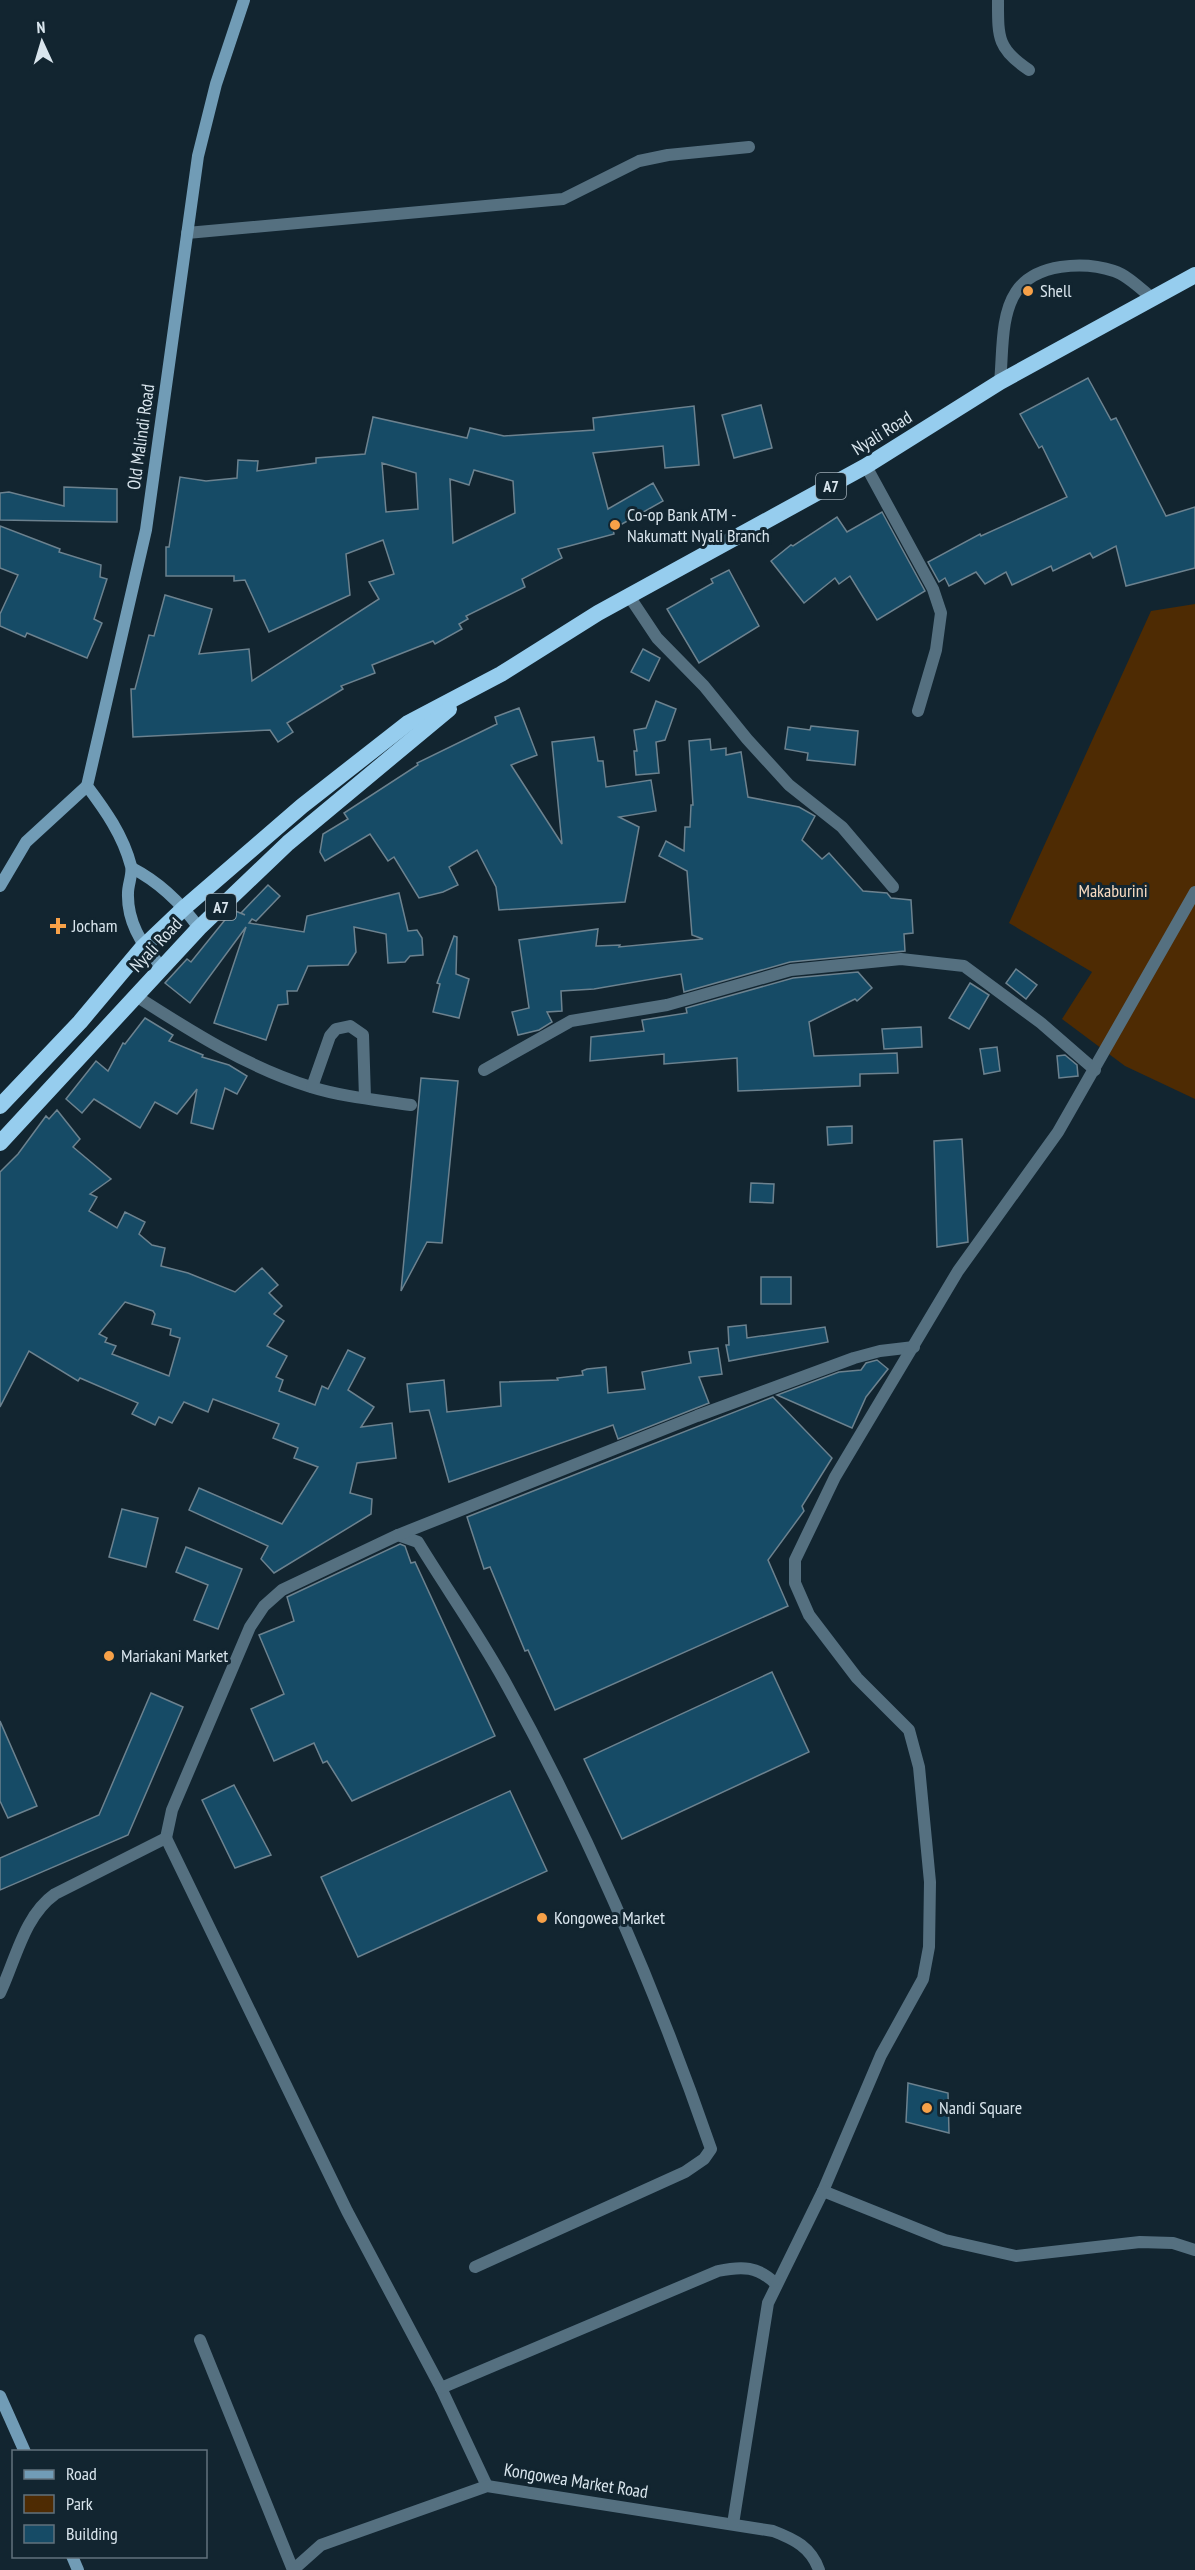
<svg xmlns="http://www.w3.org/2000/svg" width="1195" height="2570" viewBox="0 0 1195 2570" font-family="'PT Sans Narrow',sans-serif">
<style>
.green{fill:#4e2b03}
.building{fill:#164b66;stroke:#6c828f;stroke-width:1.5;fill-rule:evenodd}
.lines{fill:none;stroke-linecap:round;stroke-linejoin:round}
.service{stroke:#557080;stroke-width:12}
.minor{stroke:#557080;stroke-width:12}
.secondary{stroke:#719cb6;stroke-width:12}
.trunk{stroke:#96cdee;stroke-width:16}
.poi-dot{fill:#f7a148;stroke:#122530;stroke-width:2}
.labels{text-anchor:middle;stroke-width:6;stroke-linejoin:round;paint-order:stroke}
.shield{fill:#122530;stroke:#9dabb4;stroke-width:1.5}
.shield-label{font-size:16px;font-weight:bold;fill:#d9e5ed}
.poi-label{font-size:18px;fill:#d9e5ed;stroke:#122530;text-anchor:start}
.street-label{font-size:18px;fill:#d9e5ed;stroke:#122530}
.park-label{font-size:18px;fill:#f7dac0;stroke:#122530}
</style>
<rect width="100%" height="100%" fill="#122530"/>
<polygon class="green" points="1195,604 1195,1099 1125,1066 1062,1019 1092,972 1009,923 1151,611"/>
<g class="building">
<polygon points="1088,378 1111,420 1116,418 1166,516 1195,507 1195,568 1126,586 1116,546 1093,558 1090,553 1053,571 1051,566 1012,585 1006,572 985,584 976,572 949,586 945,578 939,582 928,562 980,534 981,536 1067,497 1042,446 1039,448 1020,414"/>
<polygon points="761,405 772,448 734,458 722,415"/>
<path d="M694,406L699,465L665,468L663,446L593,453L608,509L653,483L663,501L613,529L614,534L558,549L562,558L522,579L525,587L466,616L468,619L459,624L462,629L435,644L433,641L372,665L375,673L341,686L343,689L287,723L293,732L278,742L270,730L133,737L131,689H135L149,635L154,636L165,595L212,609L199,654L249,649L252,681L379,599L369,582L394,574L383,540L346,554L350,595L269,632L245,580L234,581V576H166V547H169L180,477L206,481L237,478L238,460L258,461L257,471L316,463V458L365,454L373,417L467,438L470,428L504,436L594,430L593,418ZM382,463L416,473L418,509L386,512ZM474,470L513,481L515,513L453,543L450,479L469,485Z"/>
<polygon points="64,487 117,489 117,522 0,520 0,493 9,492 64,506"/>
<polygon points="882,512 925,591 877,620 850,576 839,584 835,578 804,603 771,561 791,545 793,546 837,517 847,532"/>
<polygon points="0,526 60,549 59,552 101,565 100,577 107,579 94,619 102,623 87,658 27,633 25,637 0,626 0,614 18,575 0,568"/>
<polygon points="729,570 759,626 699,663 667,609 713,583 711,579"/>
<polygon points="643,649 660,658 649,681 631,672"/>
<polygon points="656,701 676,709 665,740 656,742 659,773 636,775 634,751 637,751 634,730 646,728"/>
<polygon points="519,708 537,755 511,765 562,844 552,742 594,737 598,761 603,761 606,787 651,780 656,811 619,817 639,827 625,902 499,910 496,887 477,850 449,867 458,885 443,892 419,898 394,857 388,861 370,834 325,861 320,852 323,834 348,819 344,813 418,765 417,763 497,724 495,717"/>
<polygon points="811,726 858,731 855,765 807,760 808,753 785,749 788,727 810,730"/>
<polygon points="710,739 711,750 726,748 726,755 741,752 748,797 799,807 815,816 802,840 822,859 829,853 863,891 887,893 891,898 911,900 913,933 904,934 905,951 790,962 684,992 681,974 594,989 561,991 562,1011 547,1012 552,1022 539,1030 518,1035 512,1012 529,1008 519,940 598,929 596,946 620,945 619,947 703,939 692,935 687,871 659,856 666,841 684,851 685,827 690,827 691,805 693,805 689,741"/>
<polygon points="268,885 280,896 256,921 252,919 249,923 304,932 307,916 399,893 408,931 417,930 422,938 423,955 410,956 405,962 388,963 386,934 354,927 356,952 348,965 308,966 297,991 287,991 288,1004 278,1005 266,1040 214,1023 246,927 190,1003 165,983 187,959 191,962 233,910 245,915 241,913"/>
<polygon points="454,936 457,937 456,974 469,979 459,1018 433,1012 440,984 437,983"/>
<polygon points="1016,969 1037,985 1026,999 1006,983"/>
<polygon points="858,972 872,988 857,1001 855,999 809,1022 814,1056 897,1053 898,1073 860,1074 860,1086 738,1091 737,1058 664,1064 664,1054 590,1061 591,1037 644,1031 642,1020 687,1013 686,1008 793,978"/>
<polygon points="970,983 989,995 969,1029 949,1018"/>
<polygon points="145,1018 173,1035 169,1041 203,1055 202,1057 229,1065 247,1076 237,1094 225,1088 213,1129 191,1123 197,1089 177,1114 155,1102 140,1128 94,1099 82,1113 66,1099 96,1061 108,1071 123,1043 125,1044"/>
<polygon points="921,1027 922,1047 884,1049 882,1029"/>
<polygon points="997,1047 1000,1071 984,1074 980,1049"/>
<polygon points="1065,1055 1077,1065 1078,1076 1059,1078 1057,1056"/>
<polygon points="421,1078 458,1081 442,1243 427,1242 401,1291"/>
<path d="M57,1110L80,1139L73,1147L111,1179L90,1194L97,1197L89,1211L117,1228L125,1212L145,1222L139,1234L152,1245L165,1248L161,1266L188,1273L235,1292L262,1268L278,1285L269,1293L282,1306L274,1314L284,1321L267,1346L287,1356L276,1377L283,1380L279,1391L315,1405L322,1386L328,1389L348,1350L365,1358L348,1390L374,1407L361,1427L392,1423L396,1458L357,1463L350,1493L372,1499L371,1514L274,1573L261,1559L268,1546L189,1510L199,1488L282,1524L318,1467L294,1458L298,1448L273,1438L279,1424L213,1399L208,1412L184,1402L172,1423L159,1417L155,1425L132,1414L138,1403L80,1378L78,1381L29,1351L0,1407V1172L18,1154L46,1116L49,1119ZM125,1302L153,1311L155,1314L152,1324L171,1329L170,1335L180,1338L169,1376L112,1354L116,1346L105,1342L107,1338L99,1334Z"/>
<polygon points="852,1126 852,1143 828,1145 827,1127"/>
<polygon points="962,1139 968,1242 937,1247 934,1141"/>
<polygon points="751,1183 774,1184 773,1203 750,1202"/>
<rect x="761" y="1277" width="30" height="27"/>
<polygon points="746,1325 747,1338 825,1327 828,1342 729,1361 726,1345 729,1345 728,1327"/>
<polygon points="718,1348 722,1374 699,1377 709,1403 618,1439 613,1425 449,1482 429,1410 410,1412 407,1384 444,1380 447,1412 501,1406 500,1382 558,1380 557,1378 583,1375 582,1371 587,1369 606,1367 608,1393 645,1389 642,1372 691,1363 689,1352"/>
<polygon points="877,1360 888,1369 866,1397 852,1428 777,1395 839,1372 861,1370 866,1363"/>
<polygon points="773,1397 832,1458 802,1506 804,1511 768,1560 788,1606 555,1710 528,1650 525,1651 490,1567 484,1569 467,1517"/>
<polygon points="122,1509 158,1518 146,1567 109,1557"/>
<polygon points="400,1544 405,1546 411,1563 415,1562 495,1736 352,1801 327,1761 323,1763 314,1743 274,1761 251,1709 284,1694 259,1635 294,1621 287,1597"/>
<polygon points="186,1547 242,1569 218,1629 194,1620 208,1585 176,1572"/>
<polygon points="772,1672 809,1752 622,1839 584,1759"/>
<polygon points="151,1693 183,1707 128,1835 0,1890 0,1858 99,1815"/>
<polygon points="0,1721 37,1806 8,1818 0,1801"/>
<polygon points="234,1785 271,1855 235,1868 202,1800"/>
<polygon points="510,1791 547,1871 358,1957 321,1877"/>
<polygon points="908,2083 948,2093 949,2133 906,2122"/>
</g>
<g class="lines">
<g class="service">
<path d="M1000,382C1003,355 1000,316 1016,292C1035,263 1084,261 1114,271C1127,275 1141,289 1152,298"/>
<path d="M136,996C192,1032 247,1067 311,1087C343,1097 378,1100 411,1105"/>
<polyline points="312,1087 330,1036 336,1029 350,1026 363,1035 365,1098"/>
<path d="M166,1838L172,1810L250,1627L264,1606L282,1590L398,1535L418,1542C446,1588 478,1633 504,1680C587,1830 655,1987 711,2149L704,2159L685,2172L475,2267"/>
</g>
<g class="minor">
<path d="M998,0C998,37 997,49 1029,70"/>
<polyline points="187,233 563,199 639,161 668,155 749,147"/>
<polyline points="866,466 933,589 941,613 936,650 918,711"/>
<polyline points="629,596 657,638 704,686 747,739 789,785 842,827 893,887"/>
<polyline points="484,1070 571,1021 667,1005 791,970 901,959 964,966 1041,1023 1095,1070"/>
<polyline points="398,1535 697,1416 854,1358 880,1351 914,1347"/>
<path d="M0,1993C16,1959 24,1916 55,1894L166,1838L347,2211L441,2388L487,2486"/>
<polyline points="823,2191 881,2055 923,1979 929,1947 930,1882 919,1767 909,1730 857,1678 809,1615 795,1583 795,1560 835,1477 958,1271 1058,1132 1195,892"/>
<path d="M200,2340L293,2570L321,2545L487,2486L773,2531C794,2539 811,2547 819,2570"/>
<path d="M441,2388L718,2271C742,2266 758,2266 776,2284"/>
<polyline points="733,2524 768,2303 823,2191 945,2240 1016,2256 1140,2242 1173,2243 1195,2250"/>
</g>
<g class="secondary">
<path d="M132,868C159,882 181,903 199,928"/>
<polyline points="0,886 26,842 87,786"/>
<path d="M161,966C142,946 127,922 128,893C128,884 133,874 131,866C123,835 105,810 87,786L146,530L198,156L216,84L244,0"/>
<polyline points="0,2396 25,2452"/>
<polyline points="72,2556 78,2570"/>
</g>
<g class="trunk">
<polyline points="0,1106 80,1022 143,947 184,908 302,806 408,723 501,674 598,613 866,466 1000,382 1195,275"/>
<polyline points="0,1143 199,928 288,843 449,709"/>
</g>
</g>
<g class="poi-dot">
<circle cx="1028" cy="291" r="6"/>
<circle cx="615" cy="525" r="6"/>
<path d="M55 917h6v6h6v6h-6v6h-6v-6h-6v-6h6z"/>
<circle cx="109" cy="1656" r="6"/>
<circle cx="542" cy="1918" r="6"/>
<circle cx="927" cy="2108" r="6"/>
</g>
<g class="labels">
<g class="shield">
<rect x="816" y="473" width="30" height="26" rx="4.5"/>
<rect x="206" y="894" width="30" height="26" rx="4.5"/>
</g>
<g class="shield-label">
<text x="831" y="492">A7</text>
<text x="221" y="913">A7</text>
</g>
<g class="poi-label">
<text x="1040" y="297">Shell</text>
<text x="627" y="521">Co-op Bank ATM -<tspan x="627" dy="21">Nakumatt Nyali Branch</tspan></text>
<text x="72" y="932">Jocham</text>
<text x="121" y="1662">Mariakani Market</text>
<text x="554" y="1924">Kongowea Market</text>
<text x="939" y="2114">Nandi Square</text>
</g>
<g class="street-label">
<text transform="translate(882 433) rotate(-32)" y="6">Nyali Road</text>
<text transform="translate(141 437) rotate(-82)" y="6">Old Malindi Road</text>
<text transform="translate(156 945) rotate(-47)" y="6">Nyali Road</text>
<text transform="translate(576 2481) rotate(9)" y="6">Kongowea Market Road</text>
</g>
<g class="park-label">
<text x="1113" y="897">Makaburini</text>
</g>
</g>
<rect x="12" y="2450" width="195" height="108" fill="#122530" stroke="#62727c" stroke-width="1.5"/>
<rect x="24" y="2470" width="30" height="9" fill="#719cb6" stroke="#62727c" stroke-width="1.5"/>
<text x="66" y="2480" font-size="18" fill="#d9e5ed">Road</text>
<rect x="24" y="2495" width="30" height="18" fill="#4e2b03" stroke="#62727c" stroke-width="1.5"/>
<text x="66" y="2510" font-size="18" fill="#d9e5ed">Park</text>
<rect x="24" y="2525" width="30" height="18" fill="#164b66" stroke="#62727c" stroke-width="1.5"/>
<text x="66" y="2540" font-size="18" fill="#d9e5ed">Building</text>
<g transform="translate(42 42) rotate(356)" stroke="#122530" stroke-width="4.5" paint-order="stroke">
<path d="M0-4.5L10 22L0 15L-10 22Z" fill="#d9e5ed"/>
<text y="-9" font-size="16" font-weight="bold" text-anchor="middle" fill="#d9e5ed">N</text>
</g>
</svg>
